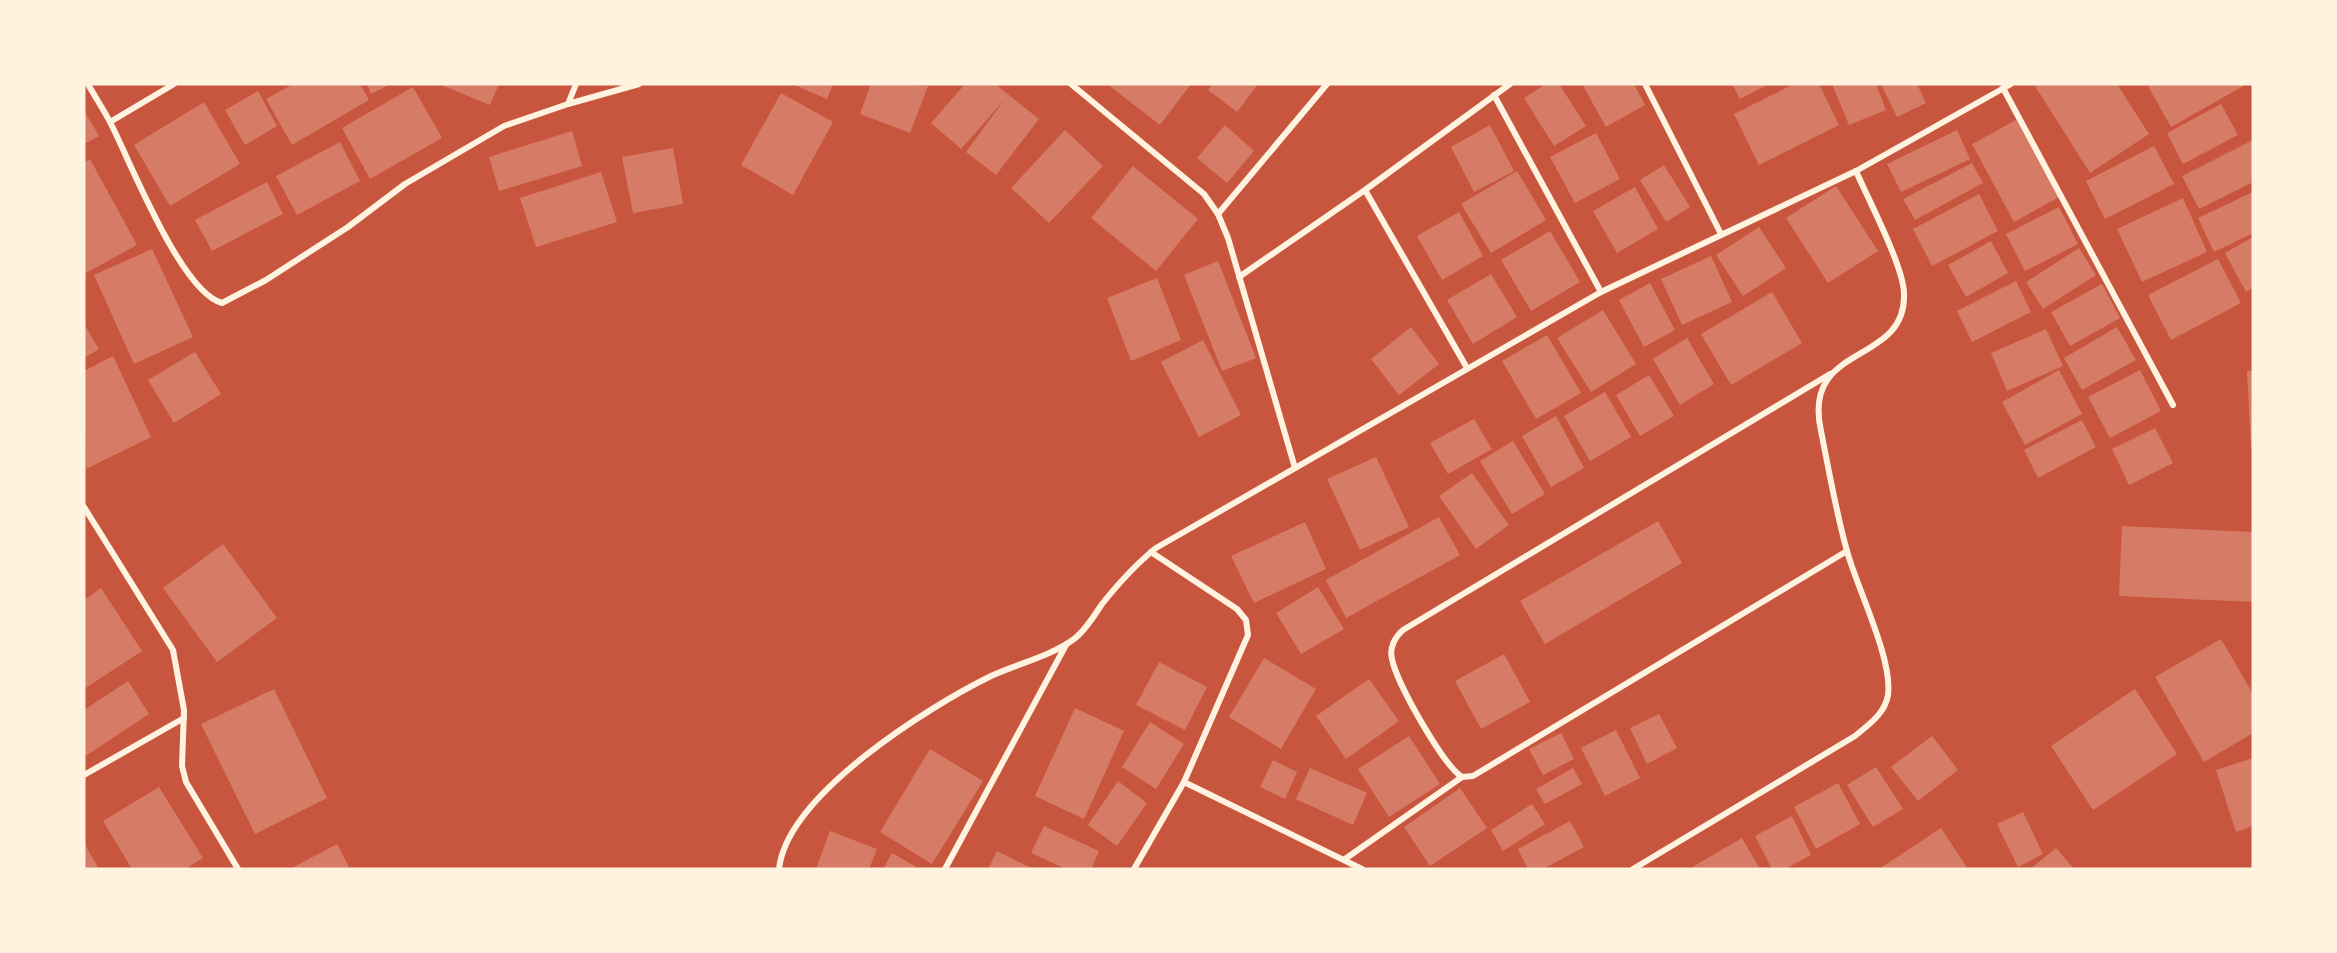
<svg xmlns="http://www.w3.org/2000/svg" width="2337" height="953" viewBox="0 0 2337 953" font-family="Arial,sans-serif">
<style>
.building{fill:#d67c66}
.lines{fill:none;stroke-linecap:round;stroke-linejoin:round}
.minor{stroke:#fff3e0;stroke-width:6}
</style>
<rect width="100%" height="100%" fill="#c8553d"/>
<g class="building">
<polygon points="293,84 360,84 369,100 292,145 266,99"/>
<polygon points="367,84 391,84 371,94"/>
<polygon points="439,84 499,84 490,105"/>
<polygon points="792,84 833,84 827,99"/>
<polygon points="871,84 928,86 910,133 860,114"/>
<polygon points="965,84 995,84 1039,119 996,175 966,152 1005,99 961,149 931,123"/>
<polygon points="1107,84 1191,84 1160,125"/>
<polygon points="1212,84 1258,84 1237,112 1208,90"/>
<polygon points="1546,84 1559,84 1586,126 1554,146 1524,98"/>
<polygon points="1582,84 1634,84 1645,105 1606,127"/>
<polygon points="1732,84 1769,84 1740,99"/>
<polygon points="1794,84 1819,84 1839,125 1759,165 1734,114"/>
<polygon points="1832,84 1876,84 1886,110 1849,125"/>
<polygon points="1881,84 1917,84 1926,103 1897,117"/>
<polygon points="2038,84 2117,84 2149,134 2090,173 2035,86"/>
<polygon points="2152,84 2247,84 2171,127 2148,86"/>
<polygon points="413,87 442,138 370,179 342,128"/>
<polygon points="258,91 277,126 245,145 225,110"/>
<polygon points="781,93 833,122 793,195 741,165"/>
<polygon points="204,102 240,164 170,206 134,145"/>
<polygon points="2221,104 2238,135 2183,164 2167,133"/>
<polygon points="84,110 99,136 84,144"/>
<polygon points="2016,120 2059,197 2014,222 1972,144"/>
<polygon points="1225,125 1254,151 1227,183 1197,158"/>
<polygon points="1490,125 1514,171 1474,192 1451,147"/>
<polygon points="1065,130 1103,166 1049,223 1011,188"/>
<polygon points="1957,130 1970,159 1901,192 1887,164"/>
<polygon points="572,131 582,166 499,191 489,157"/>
<polygon points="1596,133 1620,179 1575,203 1550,157"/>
<polygon points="2253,140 2253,182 2199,209 2182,176"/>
<polygon points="340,142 360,181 297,215 276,176"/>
<polygon points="2154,146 2174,184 2105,219 2086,181"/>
<polygon points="673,148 683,204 633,213 622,157"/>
<polygon points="90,159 137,245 84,274 84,163"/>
<polygon points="1972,163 1983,183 1915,220 1903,199"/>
<polygon points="1664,165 1690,207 1666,222 1640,180"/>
<polygon points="1133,166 1198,219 1156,271 1091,218"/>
<polygon points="1517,171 1546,220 1491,253 1461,204"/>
<polygon points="601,172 617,222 536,247 520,198"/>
<polygon points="267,182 283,214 212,251 195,220"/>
<polygon points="1836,186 1878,251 1828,283 1786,218"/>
<polygon points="1635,187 1658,229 1617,253 1593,211"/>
<polygon points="2253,192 2253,233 2214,252 2198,218"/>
<polygon points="1979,194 1998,231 1932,266 1913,229"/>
<polygon points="2183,198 2207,252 2142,282 2117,229"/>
<polygon points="2059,207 2078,244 2025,271 2006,234"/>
<polygon points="1459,212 1483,256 1442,280 1417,236"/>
<polygon points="1759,227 1786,268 1743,296 1716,255"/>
<polygon points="1550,231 1580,282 1531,311 1501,260"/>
<polygon points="2253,237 2253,288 2246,292 2225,253"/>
<polygon points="1991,241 2008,273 1966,297 1948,265"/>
<polygon points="2079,248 2096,275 2043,309 2026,282"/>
<polygon points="152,249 193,337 134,364 94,275"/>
<polygon points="1711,256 1732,302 1682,325 1661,279"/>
<polygon points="2218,259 2241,303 2171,340 2148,295"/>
<polygon points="1218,261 1256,358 1222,371 1184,275"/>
<polygon points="1491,274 1517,317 1473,344 1447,300"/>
<polygon points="1157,278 1181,340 1131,361 1107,298"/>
<polygon points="2016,281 2031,312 1972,342 1957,311"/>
<polygon points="1650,283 1675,330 1644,347 1619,300"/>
<polygon points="2102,284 2120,318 2070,346 2051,312"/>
<polygon points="1772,292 1802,343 1731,385 1701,334"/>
<polygon points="1603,310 1636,364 1591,392 1557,338"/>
<polygon points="84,324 99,349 84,358"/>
<polygon points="1411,327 1439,364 1399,395 1371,359"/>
<polygon points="2117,327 2136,360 2082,390 2064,358"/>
<polygon points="2046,329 2063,366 2007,391 1991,353"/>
<polygon points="1547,335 1581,393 1536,419 1502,361"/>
<polygon points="1687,338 1714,384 1680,405 1653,359"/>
<polygon points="1203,340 1241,415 1199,437 1161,362"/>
<polygon points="195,352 221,394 174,423 148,380"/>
<polygon points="113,356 151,437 86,469 84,371"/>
<polygon points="2059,370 2082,414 2025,445 2002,402"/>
<polygon points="2140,370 2161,411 2110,438 2088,397"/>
<polygon points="2247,371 2253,371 2253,448 2251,448"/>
<polygon points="1649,375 1674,416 1640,436 1616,395"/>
<polygon points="1605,392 1631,437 1590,461 1564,416"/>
<polygon points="1556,416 1584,468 1551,487 1522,436"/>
<polygon points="1474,419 1492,449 1448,474 1430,443"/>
<polygon points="2082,420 2096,447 2038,478 2024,450"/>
<polygon points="2155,428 2173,463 2129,485 2112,449"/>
<polygon points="1513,441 1545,494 1512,514 1480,461"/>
<polygon points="1376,457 1409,527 1360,550 1327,479"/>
<polygon points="1472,473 1509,525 1476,549 1439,496"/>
<polygon points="1439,517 1460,555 1346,618 1326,580"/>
<polygon points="1658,521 1682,563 1545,644 1520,601"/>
<polygon points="1305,522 1326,569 1254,603 1231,556"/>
<polygon points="2122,526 2253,532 2253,602 2119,596"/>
<polygon points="223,544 277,618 217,662 163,588"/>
<polygon points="1318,587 1344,629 1301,654 1276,613"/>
<polygon points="101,588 142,651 84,689 84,600"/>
<polygon points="2221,639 2253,694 2253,733 2204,762 2155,677"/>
<polygon points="1504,654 1530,702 1481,729 1455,681"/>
<polygon points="1264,658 1316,689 1281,749 1229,717"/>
<polygon points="1159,662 1207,687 1185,730 1136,705"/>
<polygon points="1369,679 1399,721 1346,759 1316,716"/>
<polygon points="128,681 149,714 84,757 84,710"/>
<polygon points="274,689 327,798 255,834 201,724"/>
<polygon points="2135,689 2177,754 2093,810 2051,746"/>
<polygon points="1075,708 1124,731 1084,819 1035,796"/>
<polygon points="1659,714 1677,748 1647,764 1630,728"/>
<polygon points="1150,722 1184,744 1156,789 1122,767"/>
<polygon points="1616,730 1640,778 1605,796 1581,748"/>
<polygon points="1561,733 1574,759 1543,775 1529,749"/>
<polygon points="1409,736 1440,784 1389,817 1358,769"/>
<polygon points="1932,736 1958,770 1918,801 1891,767"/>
<polygon points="930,749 983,781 932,864 880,832"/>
<polygon points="2253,758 2253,826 2236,832 2216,770"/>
<polygon points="1273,760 1297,772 1285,799 1260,787"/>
<polygon points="1876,767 1903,809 1873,827 1847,785"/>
<polygon points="1310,768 1367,793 1353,825 1296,799"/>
<polygon points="1573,768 1582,784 1545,804 1536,789"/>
<polygon points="1118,781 1147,803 1117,846 1088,825"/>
<polygon points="1838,783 1860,824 1816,849 1794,807"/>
<polygon points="159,787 203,858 185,869 132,869 103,821"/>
<polygon points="1460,788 1487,828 1430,866 1404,827"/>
<polygon points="1532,804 1545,824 1503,851 1491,830"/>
<polygon points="2023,812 2043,854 2018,867 1997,824"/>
<polygon points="1792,816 1811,855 1785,869 1772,869 1755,836"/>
<polygon points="1570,821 1584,847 1543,869 1528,869 1518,849"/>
<polygon points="1044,826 1099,851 1091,869 1066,869 1031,853"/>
<polygon points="1941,828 1968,869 1879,869"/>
<polygon points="830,831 877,849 869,869 816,869"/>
<polygon points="1742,838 1760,869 1689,869"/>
<polygon points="84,843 99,869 84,869"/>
<polygon points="337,844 350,869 290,869"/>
<polygon points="2056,848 2074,869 2030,869"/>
<polygon points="997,851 1033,869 988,869"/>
<polygon points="892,853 920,869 883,869"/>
</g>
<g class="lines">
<g class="minor">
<path d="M88,84C95,97 104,110 111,124C131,163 181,292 222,303L266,280L348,227L405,184L504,126L568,104L639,84"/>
<polyline points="1071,84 1204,194 1218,214 1228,238 1295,468"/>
<polyline points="1645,84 1721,234"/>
<polyline points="2003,88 2173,405"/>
<polyline points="1494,95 1601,292"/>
<polyline points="568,104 576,84"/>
<polyline points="110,122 174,84"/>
<polyline points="1365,190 1467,368"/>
<polyline points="1218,214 1327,84"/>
<polyline points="1239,277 1365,190 1510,84"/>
<path d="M1830,374L1403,630C1395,637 1389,648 1392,659C1396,682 1443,765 1462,777L1473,776L1847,551"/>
<polyline points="84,507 173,650 184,710 182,766 186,782 238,869"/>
<polyline points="84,775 184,718"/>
<polyline points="1184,782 1362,869"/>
<polyline points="1345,859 1462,777"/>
<path d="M779,869C787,795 928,707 991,676C1017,664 1051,656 1074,639C1085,631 1094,616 1102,604C1118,584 1136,564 1156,548L1601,292L1856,171L2011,84"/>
<polyline points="945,869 1066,645"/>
<polyline points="1134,869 1184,782 1248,635 1246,620 1237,609 1151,552"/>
<path d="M1633,869L1855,736C1868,725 1885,714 1888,695C1893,659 1857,588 1847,551C1836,512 1829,471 1821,431C1801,341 1907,367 1904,293C1903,265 1868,199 1856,171"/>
</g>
</g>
<rect width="2337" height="953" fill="none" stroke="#fff3e0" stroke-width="171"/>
</svg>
